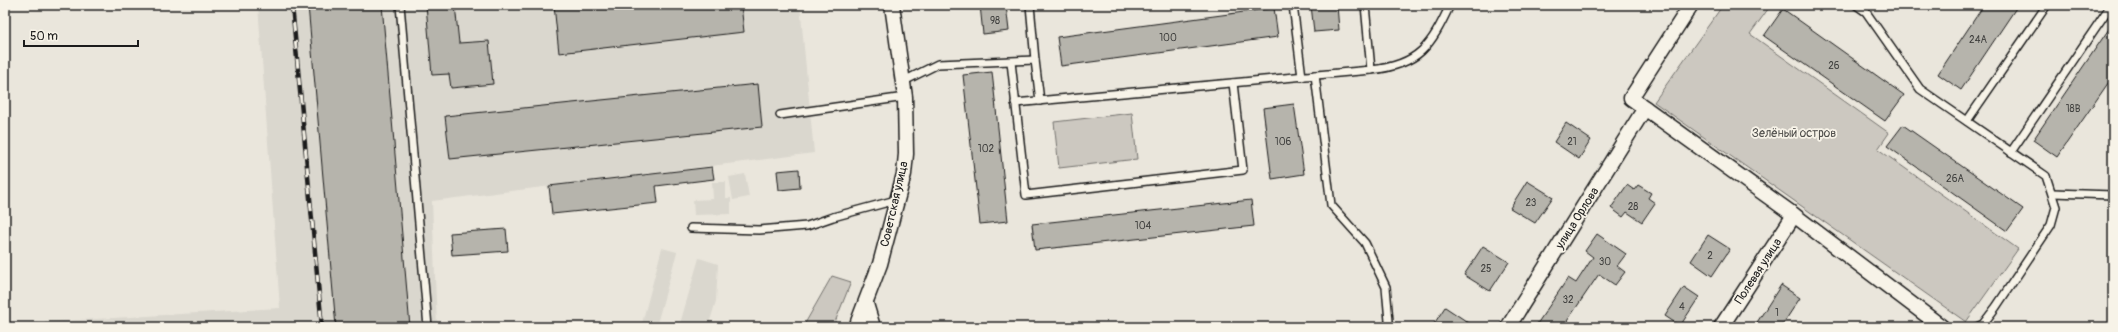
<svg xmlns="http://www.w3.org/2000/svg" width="2118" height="332" viewBox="0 0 2118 332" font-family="Pangolin,sans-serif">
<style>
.built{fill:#dad7ce}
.green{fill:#ccc8c0;stroke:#74726e}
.building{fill:#b6b4ac;stroke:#1c1c1c}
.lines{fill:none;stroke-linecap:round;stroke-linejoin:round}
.service-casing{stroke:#1c1c1c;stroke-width:10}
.minor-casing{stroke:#1c1c1c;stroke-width:17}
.service{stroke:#f7f3e8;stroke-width:7}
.minor{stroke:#f7f3e8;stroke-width:14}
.rail-casing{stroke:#1c1c1c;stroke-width:4.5}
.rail{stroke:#f7f3e8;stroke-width:3;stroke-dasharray:9;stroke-linecap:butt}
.labels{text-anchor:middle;stroke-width:3.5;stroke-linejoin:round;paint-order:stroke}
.number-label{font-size:10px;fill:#424240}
.park-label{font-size:12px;fill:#51504d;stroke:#f7f3e8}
.street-label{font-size:12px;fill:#1c1c1c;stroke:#f7f3e8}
</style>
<rect width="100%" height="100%" fill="#eae6dc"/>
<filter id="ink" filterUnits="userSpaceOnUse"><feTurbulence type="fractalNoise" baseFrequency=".025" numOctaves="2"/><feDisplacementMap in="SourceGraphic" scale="8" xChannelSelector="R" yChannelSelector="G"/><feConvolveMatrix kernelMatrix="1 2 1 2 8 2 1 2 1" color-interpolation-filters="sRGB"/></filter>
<g filter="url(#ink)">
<g class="built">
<polygon points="258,5 800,5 814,153 432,201 437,327 30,327 29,323 280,308"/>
<polygon points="745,174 749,197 733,200 729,177"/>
<polygon points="712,182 726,182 726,198 731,198 731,214 694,215 693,200 713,199"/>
<polygon points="662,248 677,252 656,327 641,327"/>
<polygon points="699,258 718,264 716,301 708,327 679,327"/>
</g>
<g class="green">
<polygon points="1723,5 1771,5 1750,34 1889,133 1878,149 2018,249 1966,322 1654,102"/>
<polygon points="1132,113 1137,159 1059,168 1054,122"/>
<polygon points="832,276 851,282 833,327 803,327"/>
</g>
<g class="building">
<polygon points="308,5 382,5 410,327 336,327"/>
<polygon points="426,5 455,5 459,43 489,41 493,84 451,88 449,74 432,75"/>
<polygon points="554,5 741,5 744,32 559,53"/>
<polygon points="980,5 1006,5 1009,31 983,34"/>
<polygon points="1311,5 1337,5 1339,30 1314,32"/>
<polygon points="1984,5 2018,5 1961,90 1938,74"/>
<polygon points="1274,8 1278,37 1061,66 1057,37"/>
<polygon points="1783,9 1904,95 1885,121 1764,36"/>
<polygon points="2113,23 2113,76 2057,157 2033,140"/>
<polygon points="992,72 1008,221 980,224 963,75"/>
<polygon points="758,84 762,127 450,159 445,116"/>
<polygon points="1294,104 1304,174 1272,179 1263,108"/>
<polygon points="1566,123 1591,140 1579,159 1554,142"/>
<polygon points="1903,125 2023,209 2007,231 1887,146"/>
<polygon points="712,167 714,179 656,186 658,203 552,214 549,186"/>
<polygon points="799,169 800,188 779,190 777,171"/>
<polygon points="1527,181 1553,197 1535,223 1510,208"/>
<polygon points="1627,185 1634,190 1638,185 1651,193 1648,198 1655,203 1642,222 1627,212 1623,217 1611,208"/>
<polygon points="1251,200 1254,226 1035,250 1032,224"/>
<polygon points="506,229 508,251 452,255 450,233"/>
<polygon points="1597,234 1626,254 1617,266 1625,272 1615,285 1599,274 1563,327 1535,327 1568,278 1576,283 1593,257 1585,251"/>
<polygon points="1708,235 1730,249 1712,276 1691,261"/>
<polygon points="1483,246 1509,262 1490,291 1464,275"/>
<polygon points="1781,285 1800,298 1781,327 1754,327"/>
<polygon points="1684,287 1699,297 1680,326 1665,316"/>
<polygon points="1445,307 1475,327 1432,327"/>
</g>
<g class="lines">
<defs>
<g id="service">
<polyline points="400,5 428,327"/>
<polyline points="1030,5 1035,60"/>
<polyline points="1293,5 1302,77"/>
<polyline points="1856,5 1866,12 1920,89 2046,176 2056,207 2051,225 1996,307 1983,324 1977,327"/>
<polyline points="1011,62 1026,195 1243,170 1233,83"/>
<path d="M1371,70C1419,65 1431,46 1450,5"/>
<polyline points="1315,75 1331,205 1365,243 1386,287 1389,321 1388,327"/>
<polyline points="902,82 938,64 1035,60 1040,101"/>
<polyline points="1015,103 1371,70 1365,5"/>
<polyline points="780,115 905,97"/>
<polyline points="1967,121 2047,5"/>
<polyline points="2011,152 2111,5"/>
<polyline points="2053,193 2113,195"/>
<polyline points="691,228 759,230 807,226 833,217 896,200"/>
</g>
<g id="minor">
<polyline points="1691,5 1631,98 1794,215 1942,327"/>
<polyline points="866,304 873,327"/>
<polyline points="856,327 880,264 904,174 906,154 905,97 892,5"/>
<polyline points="1508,327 1645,108"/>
<polyline points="1721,327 1794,215"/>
</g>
</defs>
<use href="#service" class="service-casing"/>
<use href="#minor" class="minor-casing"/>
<use href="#service" class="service"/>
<use href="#minor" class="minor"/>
<defs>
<polyline id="rail" points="292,5 322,327"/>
</defs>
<use href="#rail" class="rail-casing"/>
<use href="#rail" class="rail"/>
</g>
</g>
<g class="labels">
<g class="number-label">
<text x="995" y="24">98</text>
<text x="1168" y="41">100</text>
<text x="1978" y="43">24А</text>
<text x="1834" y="69">26</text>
<text x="2073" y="112">18В</text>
<text x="1283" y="145">106</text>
<text x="1572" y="145">21</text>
<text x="986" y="152">102</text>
<text x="1955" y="182">26А</text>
<text x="1531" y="206">23</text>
<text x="1633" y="210">28</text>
<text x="1143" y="229">104</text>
<text x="1710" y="259">2</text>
<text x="1605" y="265">30</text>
<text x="1486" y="272">25</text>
<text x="1568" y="303">32</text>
<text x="1682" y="310">4</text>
<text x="1777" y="316">1</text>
</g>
<g class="park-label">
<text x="1794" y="137">Зелёный остров</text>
</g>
<g class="street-label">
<text transform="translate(894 204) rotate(-77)" y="4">Советская улица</text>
<text transform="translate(1577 218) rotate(-58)" y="4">улица Орлова</text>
<text transform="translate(1758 271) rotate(-57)" y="4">Полевая улица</text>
</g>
</g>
<rect width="2118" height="332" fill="none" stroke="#f7f3e8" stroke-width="20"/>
<rect x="10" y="10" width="2098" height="312" fill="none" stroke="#1c1c1c" stroke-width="1.5" filter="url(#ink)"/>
<path d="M24 40v6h114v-6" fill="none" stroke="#1c1c1c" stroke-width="2"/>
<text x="30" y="40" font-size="12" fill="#1c1c1c" stroke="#f7f3e8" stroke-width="3" paint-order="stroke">50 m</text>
</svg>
